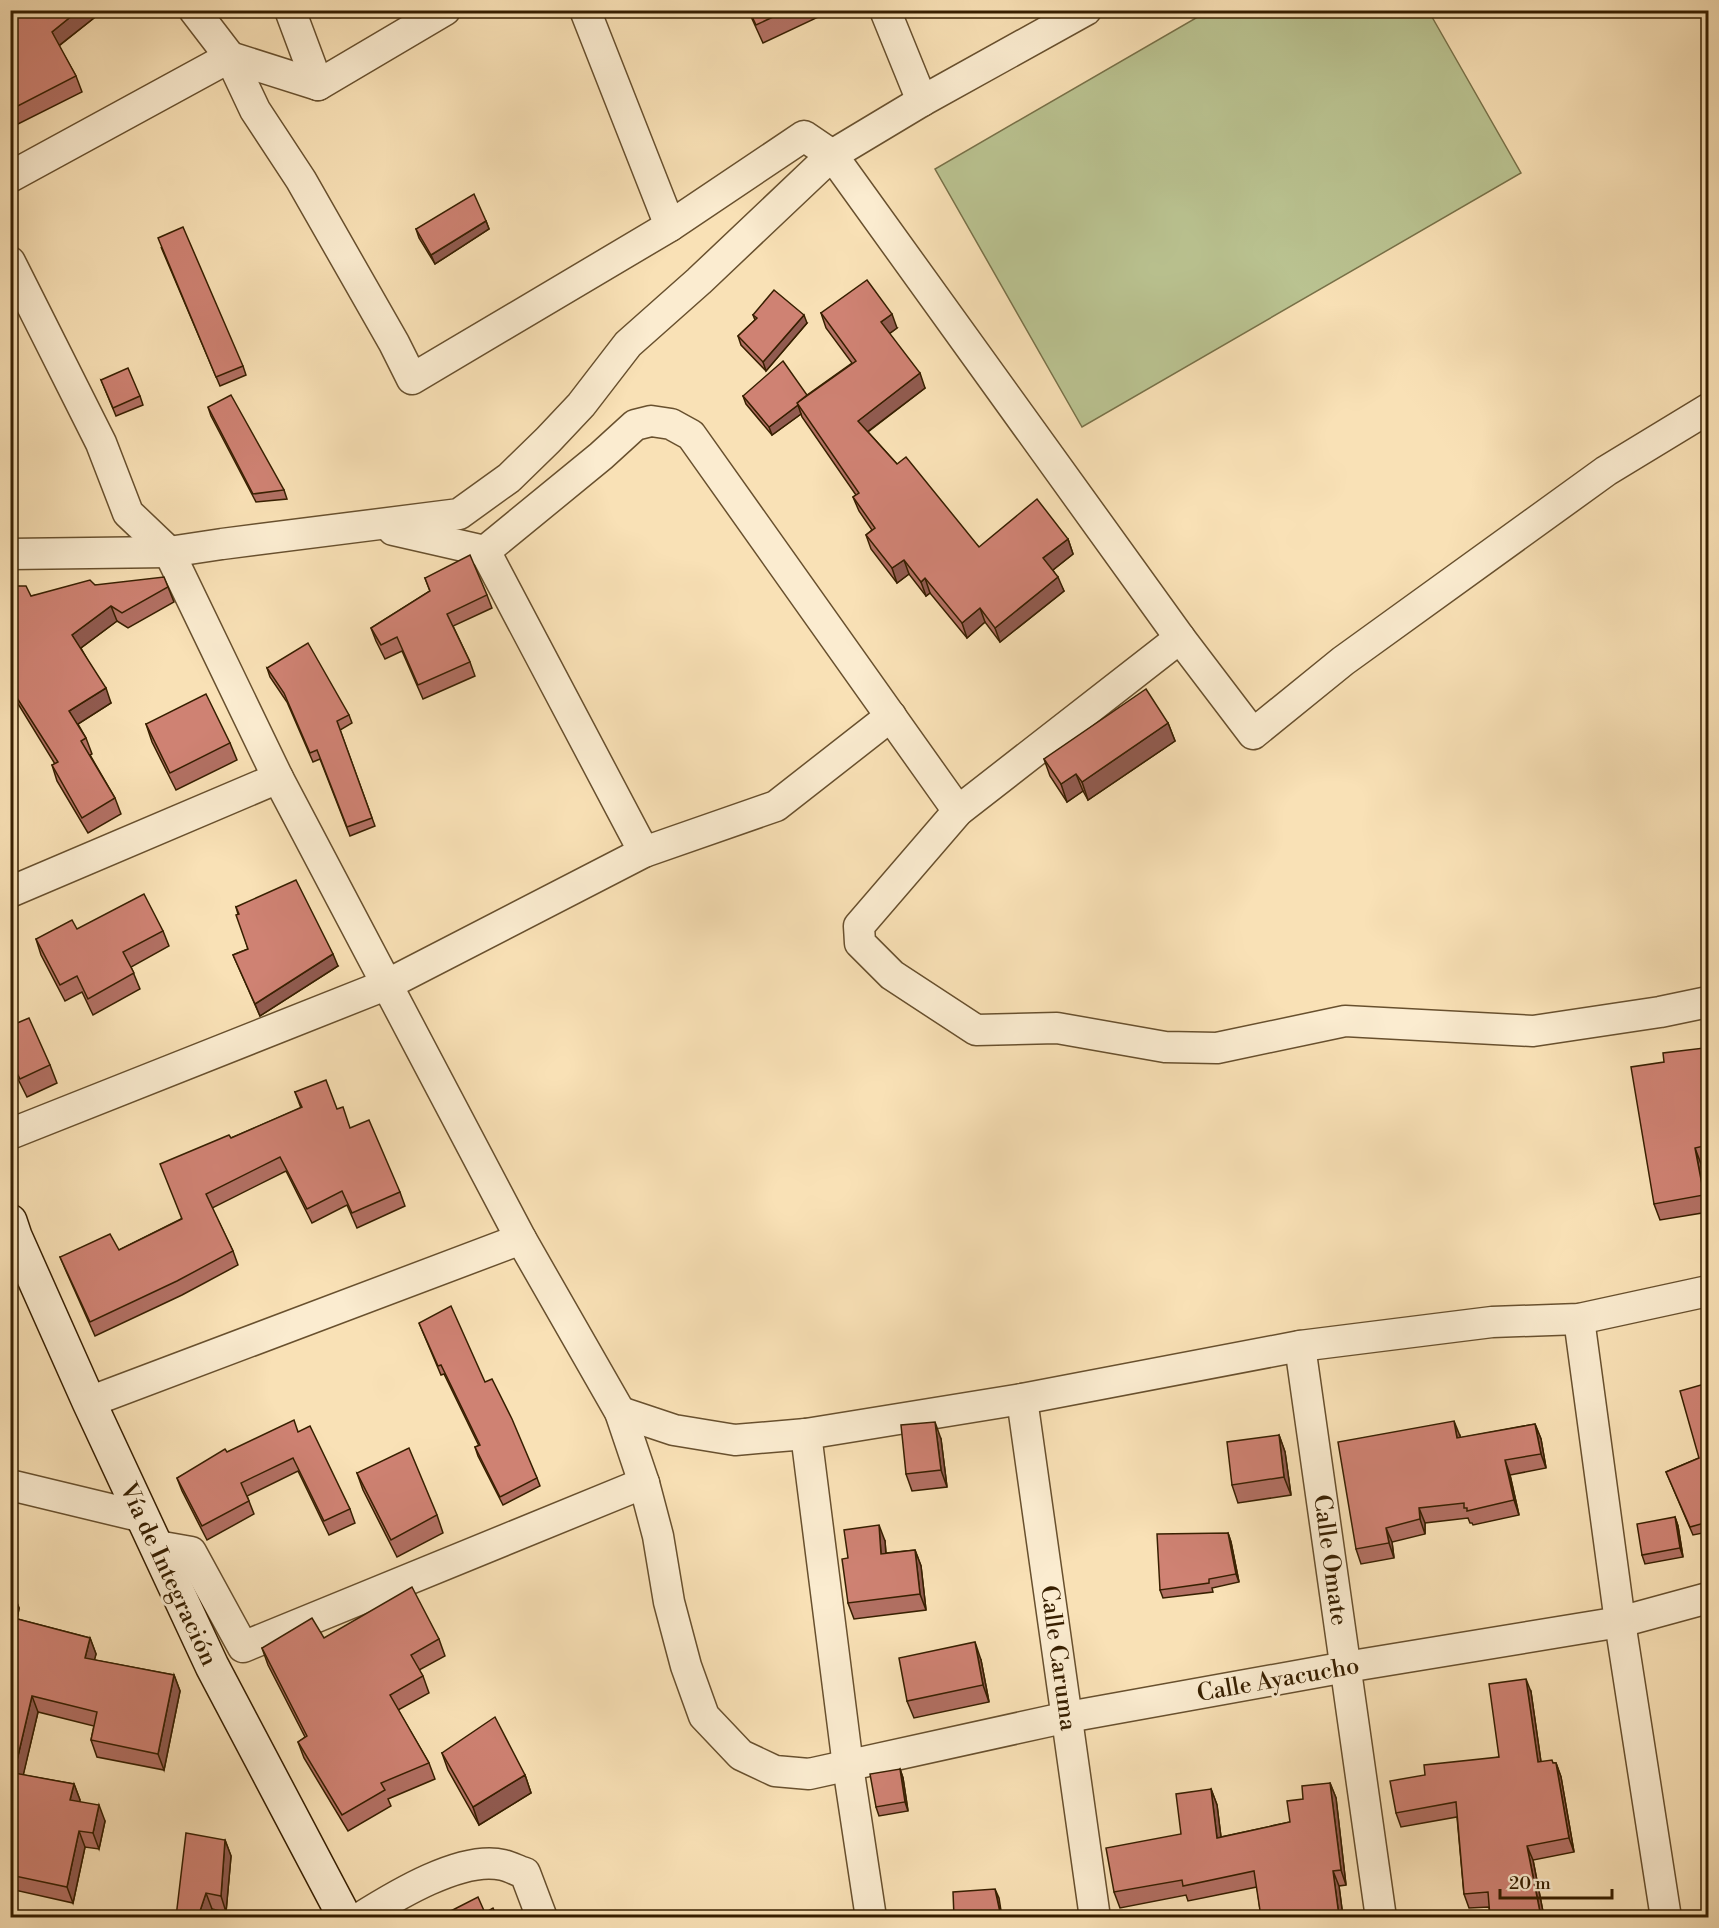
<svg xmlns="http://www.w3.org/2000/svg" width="1719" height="1928" viewBox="0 0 1719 1928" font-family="'Libre Bodoni',serif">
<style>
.green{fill:#bac391;stroke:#787148;stroke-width:1.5}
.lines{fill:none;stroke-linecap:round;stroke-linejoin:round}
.street-casing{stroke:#68502e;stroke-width:33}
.secondary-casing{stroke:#371f00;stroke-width:36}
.street{stroke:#fbecd0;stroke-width:30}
.secondary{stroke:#fbecd0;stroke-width:33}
.wall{fill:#b27063;stroke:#371f00;stroke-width:1.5}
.shaded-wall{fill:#915b50;stroke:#371f00;stroke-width:1.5}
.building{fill:#cf8273;stroke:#371f00;stroke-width:1.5}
.labels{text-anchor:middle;stroke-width:6;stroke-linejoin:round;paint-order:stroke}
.street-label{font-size:24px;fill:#371f00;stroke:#fbecd0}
</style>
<rect width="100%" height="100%" fill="#f9e1b6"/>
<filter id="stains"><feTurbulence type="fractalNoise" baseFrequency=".00333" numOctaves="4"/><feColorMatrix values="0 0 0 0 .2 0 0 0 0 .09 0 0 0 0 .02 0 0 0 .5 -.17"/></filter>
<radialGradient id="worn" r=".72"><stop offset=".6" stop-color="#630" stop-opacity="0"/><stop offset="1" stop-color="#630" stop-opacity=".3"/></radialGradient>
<polygon class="green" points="1428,10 1521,173 1082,427 935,169 1208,11"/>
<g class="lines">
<defs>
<g id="street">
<polyline points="194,10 230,57 255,110 301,180 394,343 412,379 670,226 804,136 832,155 1180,638 1253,734 1343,661 1606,471 1708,409"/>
<polyline points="290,10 318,85"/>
<polyline points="585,10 670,226"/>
<polyline points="885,10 922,101"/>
<polyline points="10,177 230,57 318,85 445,10"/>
<polyline points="10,262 101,443 128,513 169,552 278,778 521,1239 620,1412 644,1483 658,1536 669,1602 686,1666 704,1716 741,1755 775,1771 809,1774 1068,1717 1346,1667 1620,1622 1708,1598"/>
<polyline points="393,530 485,551 644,852"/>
<polyline points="485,551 601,456 635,425 651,421 671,424 691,435 958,811"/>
<polyline points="10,554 169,552 222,544 459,514 509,478 548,440 581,405 628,344 699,281 832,155 922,101 1086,10"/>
<polyline points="1180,638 958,811 859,926 860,943 892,975 976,1030 1057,1028 1165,1047 1217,1048 1345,1021 1533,1031 1660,1012 1708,1002"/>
<polyline points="10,892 278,778"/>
<polyline points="10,1134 388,984 644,852 776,806 891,716"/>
<polyline points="1579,1319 1620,1622 1666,1918"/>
<polyline points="1300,1346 1381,1918"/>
<polyline points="1022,1399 1095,1918"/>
<polyline points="89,1402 521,1239"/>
<polyline points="620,1412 674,1430 735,1440 806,1434 1022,1399 1300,1346 1492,1322 1579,1319 1708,1291"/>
<polyline points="806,1434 848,1766 871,1918"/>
<polyline points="10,1485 143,1517"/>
<polyline points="157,1546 191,1552 243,1647 644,1483"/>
<path d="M360,1918C395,1896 462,1855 503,1865C511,1867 518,1871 525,1873L542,1918"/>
</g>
<polyline id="secondary" points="10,1221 15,1236 89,1402 212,1666 345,1918"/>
</defs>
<use href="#street" class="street-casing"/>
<use href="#secondary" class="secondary-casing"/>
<use href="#street" class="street"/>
<use href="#secondary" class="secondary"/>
</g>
<g class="wall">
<polygon points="10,10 104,10 59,46 76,76 82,92 10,128"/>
<polygon points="748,10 828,10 829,12 763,43"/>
<polygon points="486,221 489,229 435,264 419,238 416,229"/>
<polygon points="161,247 243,366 246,375 220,386"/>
<polygon points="821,313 897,328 889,334 925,388 868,432 897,464 979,547 1068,539 1073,554 1053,570 1064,591 1000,642 985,622 967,638 930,593 926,596 909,574 897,583 871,549 866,535 872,530 859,511 853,497 856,495 802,417 801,414 772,435 746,404 743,396 807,395 852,363 826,328"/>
<polygon points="753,315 807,323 766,371 741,345 738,336 755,320"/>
<polygon points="101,380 140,396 143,405 116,416"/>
<polygon points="208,407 284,490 287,499 256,502 211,416"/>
<polygon points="425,578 487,595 492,608 453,626 470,662 475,676 423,699 402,651 385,659 376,641 371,628 430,591"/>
<polygon points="95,585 168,587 174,602 128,628 117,621 81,648 111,703 78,724 86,738 92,754 90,755 115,798 121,814 88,833 57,781 52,765 55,764 17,702 10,706 10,586 31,596"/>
<polygon points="267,668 349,715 352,723 340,730 375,826 350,836 320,759 313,762 287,702 270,677"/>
<polygon points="1168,723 1175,741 1088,800 1083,791 1067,802 1050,776 1044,759"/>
<polygon points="146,724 230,743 237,760 176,790 152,742"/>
<polygon points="236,907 338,966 260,1016 233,955 248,949"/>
<polygon points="77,929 163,931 169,946 131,967 140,989 93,1015 82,992 65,1001 41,955 36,939"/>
<polygon points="10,1026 50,1065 57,1083 27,1097 10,1063"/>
<polygon points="1708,1060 1708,1162 1701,1164 1708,1205 1708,1212 1660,1220 1654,1204"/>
<polygon points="295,1092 337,1109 350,1128 400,1192 405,1206 357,1228 347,1205 312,1223 286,1171 212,1208 233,1251 238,1265 182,1295 95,1336 66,1271 60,1257 119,1250 181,1219 231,1138 301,1108"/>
<polygon points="419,1323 485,1382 537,1478 540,1486 503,1505 478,1456 475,1447 479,1446 444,1374 441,1375"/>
<polygon points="1708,1383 1708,1532 1693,1535 1666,1472 1699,1458"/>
<polygon points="1535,1424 1541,1439 1546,1468 1510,1475 1519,1515 1473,1525 1472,1523 1470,1523 1468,1518 1425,1523 1425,1534 1392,1542 1394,1558 1361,1564 1356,1549 1460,1436 1460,1438"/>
<polygon points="298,1432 350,1509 355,1523 329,1535 298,1471 247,1496 254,1514 207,1540 182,1491 177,1478 227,1452"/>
<polygon points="1279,1435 1285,1452 1291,1495 1238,1503 1232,1485"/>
<polygon points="941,1439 947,1487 912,1491 906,1474"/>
<polygon points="357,1473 437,1515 443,1533 397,1557 363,1490"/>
<polygon points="1675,1517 1678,1526 1683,1557 1645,1564 1642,1555"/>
<polygon points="1228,1533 1231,1542 1239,1582 1212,1588 1213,1592 1163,1598 1160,1590"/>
<polygon points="885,1541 886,1553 915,1550 921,1566 926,1610 854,1619 848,1603 848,1558"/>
<polygon points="10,1591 13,1592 19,1608 17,1619 90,1638 96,1654 94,1660 174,1675 180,1691 164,1770 97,1757 91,1740 94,1726 38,1712 23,1775 74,1784 80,1800 79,1801 105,1821 99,1849 85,1847 73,1903 10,1889"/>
<polygon points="324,1638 439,1639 445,1656 419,1670 423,1676 429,1693 398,1710 429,1763 435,1779 388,1799 391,1806 348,1831 304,1758 298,1742 305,1737 268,1665 262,1648"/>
<polygon points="981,1660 989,1702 914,1718 907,1701"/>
<polygon points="1531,1692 1541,1762 1556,1763 1561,1777 1574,1852 1533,1860 1544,1917 1490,1917 1489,1907 1469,1908 1464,1894 1457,1817 1401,1827 1396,1813 1425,1775 1499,1757"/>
<polygon points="442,1753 525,1775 531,1793 479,1825 448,1770"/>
<polygon points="900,1769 903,1778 908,1811 879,1816 876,1807"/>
<polygon points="1330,1783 1336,1798 1346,1885 1339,1886 1343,1917 1261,1917 1257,1887 1188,1901 1186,1895 1120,1908 1114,1892 1181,1834 1211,1789 1217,1805 1221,1837 1290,1822 1303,1799"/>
<polygon points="225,1840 231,1856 226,1912 212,1909 176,1917"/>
</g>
<g class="shaded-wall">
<polygon points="79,10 104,10 57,47 52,32"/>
<polygon points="486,221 489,229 435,264 431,255"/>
<polygon points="892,314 897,328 886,336 881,322"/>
<polygon points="804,315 807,323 766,371 763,362"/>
<polygon points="920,373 925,388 863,435 858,421"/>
<polygon points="798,405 801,414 772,435 769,427"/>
<polygon points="1068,539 1073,554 1049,573 1043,558"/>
<polygon points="904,560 909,574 897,583 892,568"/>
<polygon points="1058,577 1064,591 1000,642 995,628"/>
<polygon points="925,578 930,593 926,596 921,582"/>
<polygon points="111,606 117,621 78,650 72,635"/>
<polygon points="980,608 985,622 967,638 962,623"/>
<polygon points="106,688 111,703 75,726 69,711"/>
<polygon points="1168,723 1175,741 1088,800 1082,782"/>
<polygon points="1076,774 1083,791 1067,802 1061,784"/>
<polygon points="333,954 338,966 260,1016 255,1004"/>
<polygon points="1704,1048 1708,1060 1708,1077 1706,1069"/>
<polygon points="1695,1148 1701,1164 1708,1209 1704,1195"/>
<polygon points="1454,1421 1460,1436 1462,1453 1457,1438"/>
<polygon points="935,1422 941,1439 947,1487 941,1470"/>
<polygon points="1535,1424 1541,1439 1546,1468 1541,1454"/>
<polygon points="1279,1435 1285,1452 1291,1495 1284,1477"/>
<polygon points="1505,1460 1510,1475 1519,1515 1514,1500"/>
<polygon points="1419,1508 1425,1523 1425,1534 1420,1519"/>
<polygon points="1675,1517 1678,1526 1683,1557 1680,1548"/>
<polygon points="879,1525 885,1541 887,1570 881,1554"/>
<polygon points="1386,1528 1392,1542 1394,1558 1389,1543"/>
<polygon points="1228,1533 1231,1542 1239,1582 1236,1574"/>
<polygon points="915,1550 921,1566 926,1610 920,1594"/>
<polygon points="13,1592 19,1608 15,1633 10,1622 10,1607"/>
<polygon points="90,1638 96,1654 91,1674 85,1658"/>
<polygon points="975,1642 981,1660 989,1702 983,1685"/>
<polygon points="174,1675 180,1691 164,1770 158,1754"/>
<polygon points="1526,1679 1531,1692 1543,1776 1538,1762"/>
<polygon points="32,1696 38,1712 20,1789 14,1773"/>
<polygon points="1556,1763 1561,1777 1574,1852 1569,1838"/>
<polygon points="900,1769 903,1778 908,1811 905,1802"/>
<polygon points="525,1775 531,1793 479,1825 473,1807"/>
<polygon points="1330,1783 1336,1798 1346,1885 1341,1870"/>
<polygon points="74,1784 80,1800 76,1816 70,1800"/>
<polygon points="1211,1789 1217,1805 1223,1853 1217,1838"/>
<polygon points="99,1805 105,1821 99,1849 93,1833"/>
<polygon points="79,1831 85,1847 73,1903 67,1887"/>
<polygon points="225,1840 231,1856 226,1912 221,1896"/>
<polygon points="1527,1846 1533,1860 1544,1917 1541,1917"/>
<polygon points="1333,1871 1339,1886 1343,1917 1340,1917 1339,1916"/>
<polygon points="995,1889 999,1898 1002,1917 1001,1917"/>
<polygon points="206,1893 212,1909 209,1917 198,1917"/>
</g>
<g class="building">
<polygon points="10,10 79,10 52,32 76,76 10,110"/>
<polygon points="749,10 788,10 756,25"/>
<polygon points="474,194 486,221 431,255 416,229"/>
<polygon points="183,227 243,366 216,377 158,238"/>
<polygon points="867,280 892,314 881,322 920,373 858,421 897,464 906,457 979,547 1037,499 1068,539 1043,558 1058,577 995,628 980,608 962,623 925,578 921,582 904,560 892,568 866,535 875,528 853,497 859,493 797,403 856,361 821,313"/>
<polygon points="774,290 804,315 763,362 738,336 757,318 753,315"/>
<polygon points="783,361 807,395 797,403 798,405 769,427 743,396"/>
<polygon points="128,368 140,396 113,408 101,380"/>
<polygon points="231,395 284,490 253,494 208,407"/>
<polygon points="470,555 487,595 447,614 470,662 418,685 397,637 381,645 371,628 430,591 425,578"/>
<polygon points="164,577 168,587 122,613 111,606 72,635 106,688 69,711 86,738 81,741 115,798 82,818 52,765 58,762 10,687 10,586 26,586 31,596 90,580 95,585"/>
<polygon points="308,643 349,715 337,721 372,818 347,827 317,750 310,753 284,693 267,668"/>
<polygon points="1146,689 1168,723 1082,782 1076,774 1061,784 1044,759"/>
<polygon points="206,694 230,743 170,773 146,724"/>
<polygon points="296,880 333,954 255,1004 233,955 248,949 236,915 239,914 236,907"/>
<polygon points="144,894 163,931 123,952 134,973 88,999 77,976 60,985 36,939 72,920 77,929"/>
<polygon points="29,1018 50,1065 20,1079 10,1059 10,1026"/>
<polygon points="1704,1048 1706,1069 1708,1069 1708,1145 1695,1148 1704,1195 1654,1204 1631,1067 1664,1062 1663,1053"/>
<polygon points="326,1080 337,1109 343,1107 350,1128 369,1120 400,1192 352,1213 342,1191 307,1209 280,1157 206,1194 233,1251 177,1281 90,1322 60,1257 110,1234 119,1250 182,1219 160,1164 229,1135 231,1138 302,1107 295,1092"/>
<polygon points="451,1306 485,1382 492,1379 512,1419 537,1478 500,1497 475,1447 480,1445 441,1365 438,1366 419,1323"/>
<polygon points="1708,1383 1708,1522 1690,1527 1666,1472 1699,1458 1680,1391"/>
<polygon points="294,1420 298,1432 310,1426 350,1509 324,1521 293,1458 241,1483 249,1501 202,1526 177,1478 225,1449 227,1452"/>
<polygon points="1454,1421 1457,1438 1535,1424 1541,1454 1505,1460 1514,1500 1467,1511 1467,1508 1464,1508 1464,1503 1419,1508 1420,1519 1386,1528 1389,1543 1356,1549 1338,1442"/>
<polygon points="935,1422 941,1470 906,1474 901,1425"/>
<polygon points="1279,1435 1284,1477 1232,1485 1227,1442"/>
<polygon points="409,1448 437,1515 391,1540 357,1473"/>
<polygon points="1675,1517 1680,1548 1642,1555 1637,1524"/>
<polygon points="879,1525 881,1554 915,1550 920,1594 848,1603 842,1559 848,1558 844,1530"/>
<polygon points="1228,1533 1236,1574 1209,1579 1209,1583 1160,1590 1157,1534"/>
<polygon points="412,1587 439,1639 411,1655 423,1676 390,1695 429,1763 381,1783 385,1790 342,1815 298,1742 307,1736 262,1648 312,1618 324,1638"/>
<polygon points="10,1591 13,1592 10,1607"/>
<polygon points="10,1617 90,1638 85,1658 174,1675 158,1754 91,1740 97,1712 32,1696 14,1773 74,1784 70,1800 99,1805 93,1833 79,1831 67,1887 10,1875"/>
<polygon points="975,1642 983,1685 907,1701 899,1658"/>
<polygon points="1526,1679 1538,1762 1552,1760 1553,1763 1556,1763 1569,1838 1527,1846 1541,1917 1490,1917 1488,1892 1464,1894 1456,1802 1396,1813 1390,1781 1425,1775 1424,1765 1499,1757 1489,1684"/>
<polygon points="495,1717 525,1775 473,1807 442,1753"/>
<polygon points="900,1769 905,1802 876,1807 870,1774"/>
<polygon points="1330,1783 1341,1870 1333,1871 1339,1916 1330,1917 1261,1917 1254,1871 1183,1886 1182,1880 1114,1892 1106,1848 1181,1834 1176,1794 1211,1789 1217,1838 1290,1822 1287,1801 1303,1799 1302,1786"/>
<polygon points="186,1833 225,1840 221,1896 206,1893 198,1917 176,1917"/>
<polygon points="995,1889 1001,1917 954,1917 953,1892"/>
<polygon points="478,1897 485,1913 493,1908 497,1917 439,1917"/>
</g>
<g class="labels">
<g class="street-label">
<text transform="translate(1331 1560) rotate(82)" y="8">Calle Omate</text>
<text transform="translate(169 1574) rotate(65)" y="8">Vía de Integración</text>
<text transform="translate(1059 1658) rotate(82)" y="8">Calle Caruma</text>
<text transform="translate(1278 1679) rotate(-10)" y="8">Calle Ayacucho</text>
</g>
</g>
<rect width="1719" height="1928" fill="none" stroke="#f9e1b6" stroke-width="36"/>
<rect x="12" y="12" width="1695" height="1904" fill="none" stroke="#371f00" stroke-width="3"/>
<rect x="18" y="18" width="1683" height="1892" fill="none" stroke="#371f00" stroke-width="1.5"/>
<path d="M1500 1889v9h112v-9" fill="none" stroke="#371f00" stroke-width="3"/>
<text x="1509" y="1889" font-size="18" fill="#371f00" stroke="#fbecd0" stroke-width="4.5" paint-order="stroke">20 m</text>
<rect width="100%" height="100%" filter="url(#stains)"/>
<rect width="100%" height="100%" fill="url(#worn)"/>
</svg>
